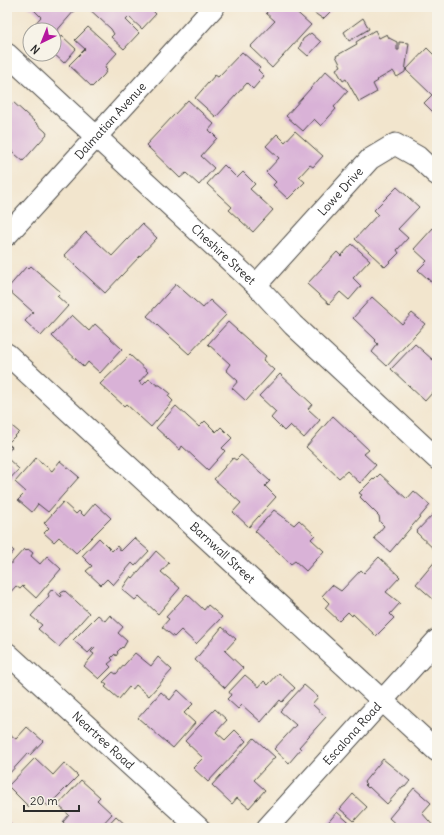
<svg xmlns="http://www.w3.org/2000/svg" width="444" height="835" viewBox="0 0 444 835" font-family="Delius,sans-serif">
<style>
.building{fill:#d9b2d7}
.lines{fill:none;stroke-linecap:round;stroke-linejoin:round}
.street-casing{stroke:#494743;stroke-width:23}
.street{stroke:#fff;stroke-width:21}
.labels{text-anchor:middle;stroke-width:4;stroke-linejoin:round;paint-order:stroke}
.street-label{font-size:12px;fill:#2b2b2b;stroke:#f7f3e8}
</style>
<rect width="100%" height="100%" fill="#f7f3e8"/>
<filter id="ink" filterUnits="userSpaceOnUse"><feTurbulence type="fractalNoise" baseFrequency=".025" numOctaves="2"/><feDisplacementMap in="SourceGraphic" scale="8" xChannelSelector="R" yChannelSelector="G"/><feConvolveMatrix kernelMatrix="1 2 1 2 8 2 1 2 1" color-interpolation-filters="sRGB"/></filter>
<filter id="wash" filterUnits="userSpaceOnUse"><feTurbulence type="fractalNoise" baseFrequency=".012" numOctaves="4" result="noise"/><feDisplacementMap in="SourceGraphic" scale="16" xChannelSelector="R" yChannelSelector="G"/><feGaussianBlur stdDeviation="0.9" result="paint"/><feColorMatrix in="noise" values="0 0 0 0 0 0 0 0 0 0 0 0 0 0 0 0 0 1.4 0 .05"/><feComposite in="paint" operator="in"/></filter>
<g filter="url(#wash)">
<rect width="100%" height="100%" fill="#f2e5cd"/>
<g id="blocks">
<g class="building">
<polygon points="28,7 71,7 75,10 54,34 54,30 33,30 31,28 41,17 32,8 31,9"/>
<polygon points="87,7 149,7 156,14 142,29 129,17 126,20 139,33 124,49 111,37 114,34 111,29"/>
<polygon points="272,7 291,7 311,25 272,68 250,47 275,21 266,13"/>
<polygon points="306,7 335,7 323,19"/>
<polygon points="363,18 369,29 349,41 344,32"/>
<polygon points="88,27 117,53 107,64 105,68 107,70 104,75 92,87 69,65 85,49 75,40"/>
<polygon points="375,30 379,38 387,34 389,38 397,42 397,50 399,50 399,42 409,43 405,72 397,77 393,71 377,80 378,81 373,84 377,92 359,102 346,79 343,81 336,69 341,66 336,56 357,44 356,42"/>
<polygon points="311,33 321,42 308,56 299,48 303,39"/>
<polygon points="62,36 76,49 64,63 54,54 54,44"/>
<polygon points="427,48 437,58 437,116 424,103 432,95 406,70"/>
<polygon points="242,52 260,68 258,70 264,76 253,89 247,83 216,117 195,98 215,75 218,77"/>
<polygon points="326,71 348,91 334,107 336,109 321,126 314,119 303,131 286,116"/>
<polygon points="188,100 214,124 209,130 217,138 201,156 214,168 199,185 186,173 180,178 146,145"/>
<polygon points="13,102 46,132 47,134 23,161 7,147 7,108"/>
<polygon points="295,131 323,156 313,167 310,165 299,177 305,182 288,199 273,185 276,182 266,172 279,158 266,146 277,134 285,142"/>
<polygon points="224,165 237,178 243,172 255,184 250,189 273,210 253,232 229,210 232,207 207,184"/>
<polygon points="397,187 419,207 398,229 408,238 397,250 399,253 385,267 355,239 378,214 374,210"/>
<polygon points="142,224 157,238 105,293 64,255 86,232 112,256"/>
<polygon points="433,228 437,231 437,287 418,270 427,261 414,249"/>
<polygon points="352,244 370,260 353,278 361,286 349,300 340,292 329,304 307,284 337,252 341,256"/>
<polygon points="31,266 61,292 57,296 68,306 41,336 25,321 33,312 7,289 26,267 28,269"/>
<polygon points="176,284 203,308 210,300 226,315 189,354 147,316"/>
<polygon points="372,297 402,324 412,313 425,324 387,366 372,352 378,344 375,341 376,340 353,318"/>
<polygon points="72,315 89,331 95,324 122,349 100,373 88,362 84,367 52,336"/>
<polygon points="228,322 266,356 263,360 274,370 246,401 232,388 238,381 226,370 230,364 208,344"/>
<polygon points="415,344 433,360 437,356 437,395 433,392 425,401 391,369"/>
<polygon points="130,355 148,372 139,382 143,385 149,379 157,385 160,385 170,393 168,396 173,401 151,427 126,404 124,406 100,384"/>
<polygon points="280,374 312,404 308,409 320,420 304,438 290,425 284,431 271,418 276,412 259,396"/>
<polygon points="176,406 199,427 205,421 216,432 221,427 232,438 222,448 225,451 208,470 182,446 180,450 156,428"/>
<polygon points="333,416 369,450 364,454 376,465 360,483 347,471 339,478 306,447"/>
<polygon points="7,422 19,432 8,443 12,447 7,453"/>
<polygon points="241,455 270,481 265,486 276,497 249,527 233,512 241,503 214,479 233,458 236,460"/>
<polygon points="7,458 19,469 7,482"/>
<polygon points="36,458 52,471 60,461 79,477 48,512 38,504 32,512 18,500 26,492 15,482"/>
<polygon points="380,474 407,499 414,491 430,505 390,552 374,538 384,526 380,522 379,516 360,497 362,495 359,493 373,479 374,480"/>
<polygon points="63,502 76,514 79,511 84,516 95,503 111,518 76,553 59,537 54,542 44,533 49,528 44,523"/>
<polygon points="274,510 294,525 299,520 315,535 311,539 324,551 306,571 295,561 291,564 255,531"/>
<polygon points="434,513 437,516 437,552 416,532"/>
<polygon points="99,538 112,551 117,546 121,551 134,538 149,551 135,566 132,563 113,585 107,579 101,585 86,571 92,566 82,556"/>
<polygon points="7,545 14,551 7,559"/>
<polygon points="24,549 26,551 28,549 33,553 31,556 40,564 47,556 61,569 36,598 23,586 20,589 16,586 7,596 7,568"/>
<polygon points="156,551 169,563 161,572 180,588 158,614 139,596 135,600 122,589 131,576 133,578"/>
<polygon points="379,557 400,577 386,592 400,603 390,614 394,618 376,636 353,614 352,616 348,612 339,621 325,608 329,603 322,596 332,585 341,591 361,570 364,573"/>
<polygon points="437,559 437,594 433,599 416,584"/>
<polygon points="52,589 61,597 62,595 60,593 65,591 89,613 59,647 38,629 42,625 31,616 49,596 48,594"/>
<polygon points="187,594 204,610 208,605 222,617 196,644 181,630 174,637 162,627 169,619 166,617"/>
<polygon points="98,615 105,621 110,615 123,627 118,633 127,641 123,648 122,647 117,652 118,653 116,656 115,654 111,658 113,660 108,664 111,667 99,679 84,666 94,654 91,652 95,648 94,647 88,653 73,640"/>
<polygon points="222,627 236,639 225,651 243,668 225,688 195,660"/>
<polygon points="135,653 151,666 158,657 172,670 149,696 136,685 132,690 129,687 119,699 105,687 107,685 103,682 113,672 116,674"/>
<polygon points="279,673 295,688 282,702 280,700 261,722 242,705 238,709 227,699 231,695 229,692 245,675 259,687 264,681 268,685"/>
<polygon points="304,685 318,697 312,704 326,717 299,747 301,749 289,763 274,749 296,725 280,711"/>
<polygon points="178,690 193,704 184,713 195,723 173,748 138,718 161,692 170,700"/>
<polygon points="215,709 227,720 216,732 225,740 235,730 246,741 208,782 193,768 203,758 185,741"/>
<polygon points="27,727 43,741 30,755 28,753 8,775 7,739 11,735 16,739"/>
<polygon points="254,738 275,757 254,780 265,790 249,808 237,798 232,804 212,785"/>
<polygon points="35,758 53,775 64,763 78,776 48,806 38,797 29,807 8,786"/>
<polygon points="383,759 410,781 405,787 403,786 387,804 369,787 368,788 365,785 366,784 364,782"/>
<polygon points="81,780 100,797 97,800 112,814 99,828 69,828 63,822 69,815 58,805"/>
<polygon points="414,788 431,803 422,813 435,828 400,828 389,818"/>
<polygon points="353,794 367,807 354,821 340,809"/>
<polygon points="337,812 355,828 327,828 325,826"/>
<polygon points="116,816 129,828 105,828"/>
<polygon points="7,822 10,823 15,828 7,828"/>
</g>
</g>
</g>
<g filter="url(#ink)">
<use href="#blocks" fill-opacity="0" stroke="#494743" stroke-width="1"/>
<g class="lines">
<defs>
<g id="street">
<path id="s1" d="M7,54L256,285L293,325L437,459"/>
<path id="s2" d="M7,235L214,7"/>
<path id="s3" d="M256,285L370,159L395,144L418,157L437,175"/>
<path id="s4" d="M7,354L437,751"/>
<path id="s5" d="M7,653L199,828"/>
<path id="s6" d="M267,828L437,640"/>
</g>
</defs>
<use href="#street" class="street-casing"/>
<use href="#street" class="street"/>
</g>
</g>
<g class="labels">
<g class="street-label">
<text dy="4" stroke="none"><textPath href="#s2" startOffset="154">Dalmatian Avenue</textPath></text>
<text dy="4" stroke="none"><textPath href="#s3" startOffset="126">Lowe Drive</textPath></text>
<text dy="4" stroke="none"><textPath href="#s1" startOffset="295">Cheshire Street</textPath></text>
<text dy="4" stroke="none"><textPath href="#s4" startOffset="293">Barnwall Street</textPath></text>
<text dy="4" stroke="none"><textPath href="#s6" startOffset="127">Escalona Road</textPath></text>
<text dy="4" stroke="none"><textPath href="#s5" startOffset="130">Neartree Road</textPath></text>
</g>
</g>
<rect width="444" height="835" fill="none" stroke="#f7f3e8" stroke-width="24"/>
<g transform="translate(42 42) rotate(223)"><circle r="19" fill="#f7f3e8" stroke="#a5a39c"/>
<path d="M0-3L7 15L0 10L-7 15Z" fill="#b5179e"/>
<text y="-6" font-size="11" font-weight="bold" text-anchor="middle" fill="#2b2b2b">N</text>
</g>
<path d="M24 805v6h55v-6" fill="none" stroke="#2b2b2b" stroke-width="2"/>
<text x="30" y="805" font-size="12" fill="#2b2b2b" stroke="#f7f3e8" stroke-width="3" paint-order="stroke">20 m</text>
</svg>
